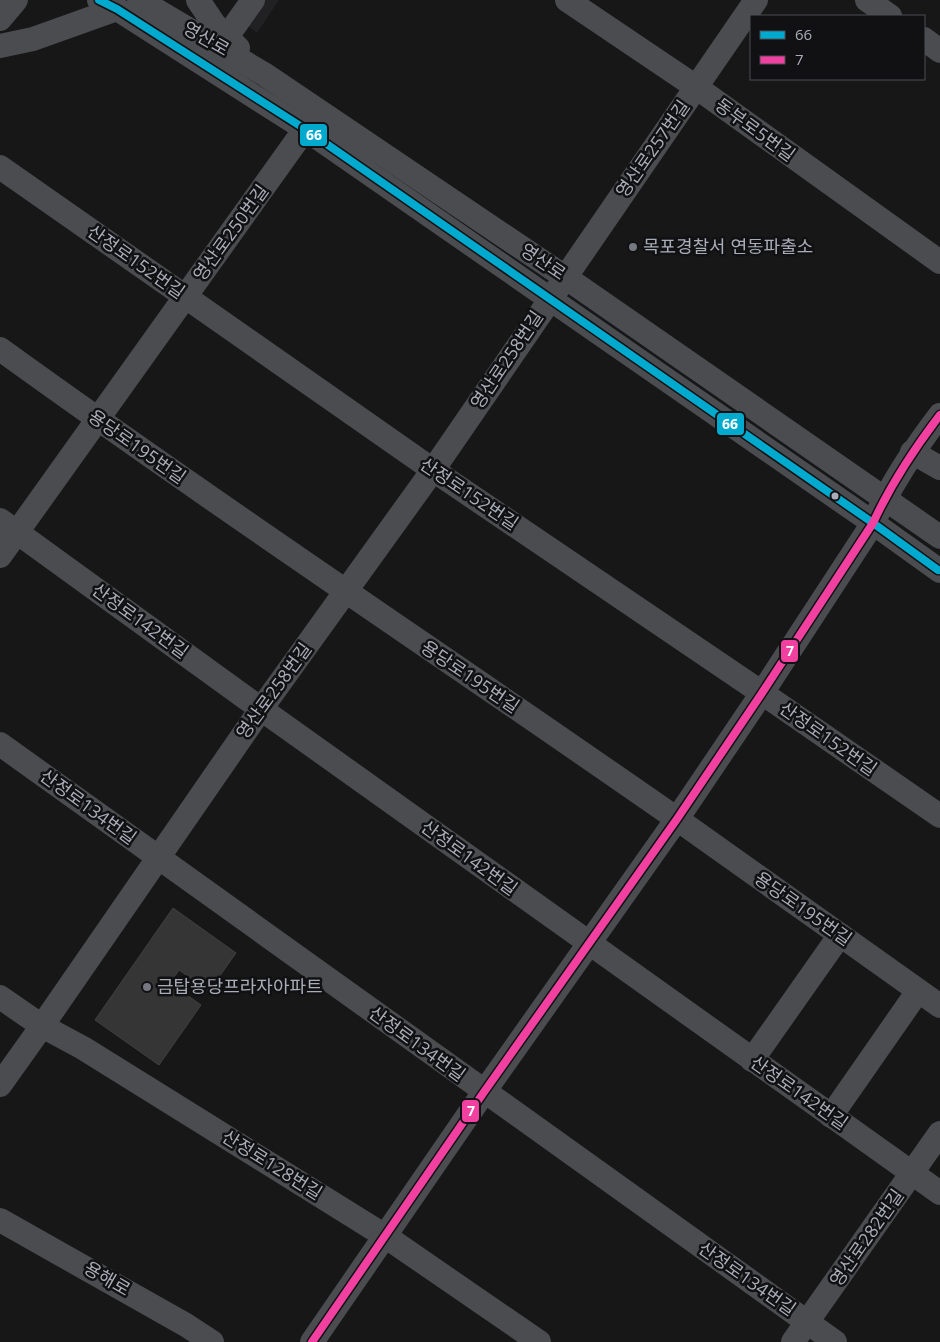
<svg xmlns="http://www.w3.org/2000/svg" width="940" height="1342" viewBox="0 0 940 1342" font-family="'Open Sans','Noto Sans KR',sans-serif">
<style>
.built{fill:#212123}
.building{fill:#353536;stroke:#3f4043}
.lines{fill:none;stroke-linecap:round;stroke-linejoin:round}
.minor{stroke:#4b4c50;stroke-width:24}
.bus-1-casing{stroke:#111113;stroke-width:11}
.bus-2-casing{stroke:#111113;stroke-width:11}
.bus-1{stroke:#00a9ce;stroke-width:8}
.bus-2{stroke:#f240a1;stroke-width:8}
.poi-dot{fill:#757880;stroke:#111113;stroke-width:2}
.bus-dot{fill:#a8adb8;stroke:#111113;stroke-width:2}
.labels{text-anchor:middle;stroke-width:5;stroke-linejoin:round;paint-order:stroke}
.street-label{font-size:18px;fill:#a8adb8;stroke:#111113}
.poi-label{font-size:18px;fill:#a8adb8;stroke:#111113;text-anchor:start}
.line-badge{stroke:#111113;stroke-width:2}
.badge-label{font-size:14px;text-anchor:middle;font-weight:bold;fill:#fff}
</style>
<rect width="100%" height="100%" fill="#171717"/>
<polygon class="built" points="253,0 279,0 257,33 239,19"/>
<polygon class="building" points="173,908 236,953 209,991 179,970 170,983 201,1005 159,1065 95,1020"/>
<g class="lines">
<g class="minor">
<polyline points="99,0 117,9 305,129 873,523 940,571"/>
<polyline points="139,0 264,74 565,277 940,537"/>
<polyline points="198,0 214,24 238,48"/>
<polyline points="567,0 696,87 940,262"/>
<polyline points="867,0 890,16"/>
<polyline points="0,19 16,0"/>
<polyline points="924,39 940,51"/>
<polyline points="0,46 33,39 117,9"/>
<polyline points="219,48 253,0"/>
<polyline points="0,167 433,470 762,693 940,816"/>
<path d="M0,349C223,510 452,662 677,819C765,881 852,944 940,1006"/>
<polyline points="912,452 940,468"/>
<polyline points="0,520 261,709 940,1193"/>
<polyline points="0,556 305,129"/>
<polyline points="0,744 835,1342"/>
<polyline points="0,997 42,1026 83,1048 385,1236 539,1342"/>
<polyline points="752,1060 840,935"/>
<polyline points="0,1085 42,1026 261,709 433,470 756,0"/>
<polyline points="831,1116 918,991"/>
<polyline points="0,1220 186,1325 212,1342"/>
<path d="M312,1342L484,1092L677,819L762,693L873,523C891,484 914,449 940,415"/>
<polyline points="793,1342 940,1133"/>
</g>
<defs>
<polyline id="bus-1" points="99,0 117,9 305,129 873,523 938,570"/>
<path id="bus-2" d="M312,1342L484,1092L677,819L762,693L873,523C891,484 914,449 940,415"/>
</defs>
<use href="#bus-1" class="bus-1-casing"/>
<use href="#bus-2" class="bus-2-casing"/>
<use href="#bus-1" class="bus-1"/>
<use href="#bus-2" class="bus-2"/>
</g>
<g class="poi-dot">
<circle cx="633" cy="247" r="5"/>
<circle cx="147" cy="987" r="5"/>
</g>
<circle class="bus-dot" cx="835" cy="496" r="4.5"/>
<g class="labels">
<g class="street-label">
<text transform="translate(206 39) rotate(30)" y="6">영산로</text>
<text transform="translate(755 130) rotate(36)" y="6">동부로5번길</text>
<text transform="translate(653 149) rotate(-55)" y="6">영산로257번길</text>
<text transform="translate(231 233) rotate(-54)" y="6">영산로250번길</text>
<text transform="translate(136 262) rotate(35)" y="6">산정로152번길</text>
<text transform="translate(543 262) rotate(34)" y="6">영산로</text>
<text transform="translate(507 360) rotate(-56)" y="6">영산로258번길</text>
<text transform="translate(137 447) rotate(35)" y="6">용당로195번길</text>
<text transform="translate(469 494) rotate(34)" y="6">산정로152번길</text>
<text transform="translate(140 621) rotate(36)" y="6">산정로142번길</text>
<text transform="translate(470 677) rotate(34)" y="6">용당로195번길</text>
<text transform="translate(274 691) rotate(-54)" y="6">영산로258번길</text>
<text transform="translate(828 739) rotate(35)" y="6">산정로152번길</text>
<text transform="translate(88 807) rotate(36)" y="6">산정로134번길</text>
<text transform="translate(469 858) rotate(36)" y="6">산정로142번길</text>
<text transform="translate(803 909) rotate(35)" y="6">용당로195번길</text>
<text transform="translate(417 1044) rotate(36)" y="6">산정로134번길</text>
<text transform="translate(799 1093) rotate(35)" y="6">산정로142번길</text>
<text transform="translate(272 1165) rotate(32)" y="6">산정로128번길</text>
<text transform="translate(867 1238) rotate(-55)" y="6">영산로282번길</text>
<text transform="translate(107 1279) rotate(30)" y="6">용해로</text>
<text transform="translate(747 1279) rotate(35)" y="6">산정로134번길</text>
</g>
<g class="poi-label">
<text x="643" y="253">목포경찰서 연동파출소</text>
<text x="157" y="993">금탑용당프라자아파트</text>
</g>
</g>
<g class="line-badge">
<rect x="299" y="123" width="29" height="24" rx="5" fill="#00a9ce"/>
<rect x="716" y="412" width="29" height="24" rx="5" fill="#00a9ce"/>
<rect x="780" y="639" width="19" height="24" rx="5" fill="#f240a1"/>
<rect x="461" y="1099" width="19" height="24" rx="5" fill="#f240a1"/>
</g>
<g class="badge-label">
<text x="314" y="140">66</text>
<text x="730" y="429">66</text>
<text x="790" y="656">7</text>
<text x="471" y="1116">7</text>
</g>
<rect x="750" y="15" width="175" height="65" fill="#111113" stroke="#4d4f55"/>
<rect x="760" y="31" width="25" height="8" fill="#00a9ce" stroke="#4d4f55"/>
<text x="795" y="40" font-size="15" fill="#a8adb8">66</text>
<rect x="760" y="56" width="25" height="8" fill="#f240a1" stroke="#4d4f55"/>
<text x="795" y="65" font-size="15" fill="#a8adb8">7</text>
</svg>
